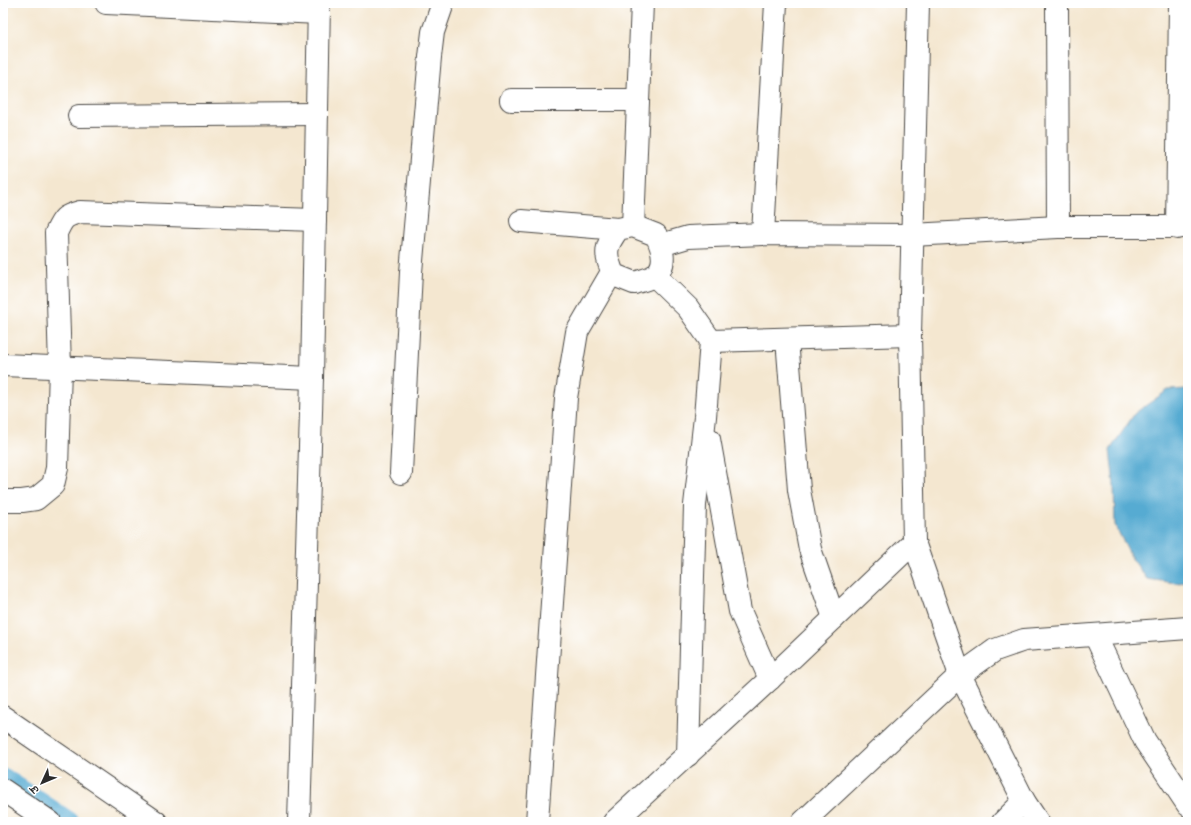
<svg xmlns="http://www.w3.org/2000/svg" width="1191" height="825" viewBox="0 0 1191 825" font-family="Kalam,'Playpen Sans Deva',sans-serif">
<style>
.water{fill:#57abd2;stroke:#416b7e}
.lines{fill:none;stroke-linecap:round;stroke-linejoin:round}
.canal{stroke:#57abd2;stroke-width:21}
.street-casing{stroke:#494744;stroke-width:24}
.street{stroke:#fff;stroke-width:22}
</style>
<rect width="100%" height="100%" fill="#fff"/>
<filter id="ink" filterUnits="userSpaceOnUse"><feTurbulence type="fractalNoise" baseFrequency=".025" numOctaves="2"/><feDisplacementMap in="SourceGraphic" scale="8" xChannelSelector="R" yChannelSelector="G"/><feConvolveMatrix kernelMatrix="1 2 1 2 8 2 1 2 1" color-interpolation-filters="sRGB"/></filter>
<filter id="wash" filterUnits="userSpaceOnUse"><feTurbulence type="fractalNoise" baseFrequency=".012" numOctaves="4" result="noise"/><feDisplacementMap in="SourceGraphic" scale="16" xChannelSelector="R" yChannelSelector="G"/><feGaussianBlur stdDeviation="0.9" result="paint"/><feColorMatrix in="noise" values="0 0 0 0 0 0 0 0 0 0 0 0 0 0 0 0 0 1.4 0 .05"/><feComposite in="paint" operator="in"/></filter>
<g filter="url(#wash)">
<rect width="100%" height="100%" fill="#f4e7d0"/>
<polygon class="water" points="1188,389 1188,582 1176,583 1147,579 1131,557 1115,525 1114,485 1110,450 1135,413 1168,390"/>
<g class="lines">
<polyline class="canal" points="3,778 69,822"/>
</g>
</g>
<g filter="url(#ink)">
<g class="lines">
<defs>
<g id="street">
<polyline points="106,3 319,13"/>
<polyline points="918,3 910,335 914,542 960,675 1024,801 1038,822"/>
<polyline points="1057,3 1058,227"/>
<polyline points="511,100 638,100"/>
<polyline points="79,116 317,114"/>
<polyline points="521,221 618,229"/>
<polyline points="633,226 642,3"/>
<path d="M633,226L656,235C662,247 668,265 655,275C650,279 640,281 634,283L614,275C611,271 611,267 609,263C604,248 610,241 618,229Z"/>
<polyline points="1177,228 1180,3"/>
<polyline points="763,234 776,3"/>
<polyline points="661,245 688,237 763,234 912,235 1058,227 1188,227"/>
<polyline points="655,276 688,308 711,341 705,417 695,505 688,755"/>
<polyline points="787,339 799,490 810,549 834,618"/>
<polyline points="711,341 910,335"/>
<polyline points="3,365 312,378"/>
<polyline points="709,439 740,611 770,679"/>
<polyline points="401,473 411,272 430,57 433,32 443,3"/>
<path d="M3,501H22L36,499L53,485L57,468L60,368L56,233C63,218 64,216 80,212L315,220"/>
<polyline points="1095,635 1145,741 1188,805"/>
<polyline points="3,717 156,822"/>
<polyline points="3,790 50,822"/>
<polyline points="299,822 312,378 319,3"/>
<polyline points="537,822 566,398 577,332 612,272"/>
<polyline points="614,822 770,679 914,542"/>
<polyline points="803,822 960,675 995,650 1024,640 1188,628"/>
<polyline points="1003,822 1024,801"/>
</g>
</defs>
<use href="#street" class="street-casing"/>
<use href="#street" class="street"/>
</g>
</g>
<rect width="1191" height="825" fill="none" stroke="#fff" stroke-width="16"/>
<g transform="translate(42 783) rotate(226)" stroke="#ffffff" stroke-width="3" paint-order="stroke">
<path d="M0-3L7 15L0 10L-7 15Z" fill="#2b2b2b"/>
<text y="-6" font-size="11" font-weight="bold" text-anchor="middle" fill="#2b2b2b">उ</text>
</g>
</svg>
